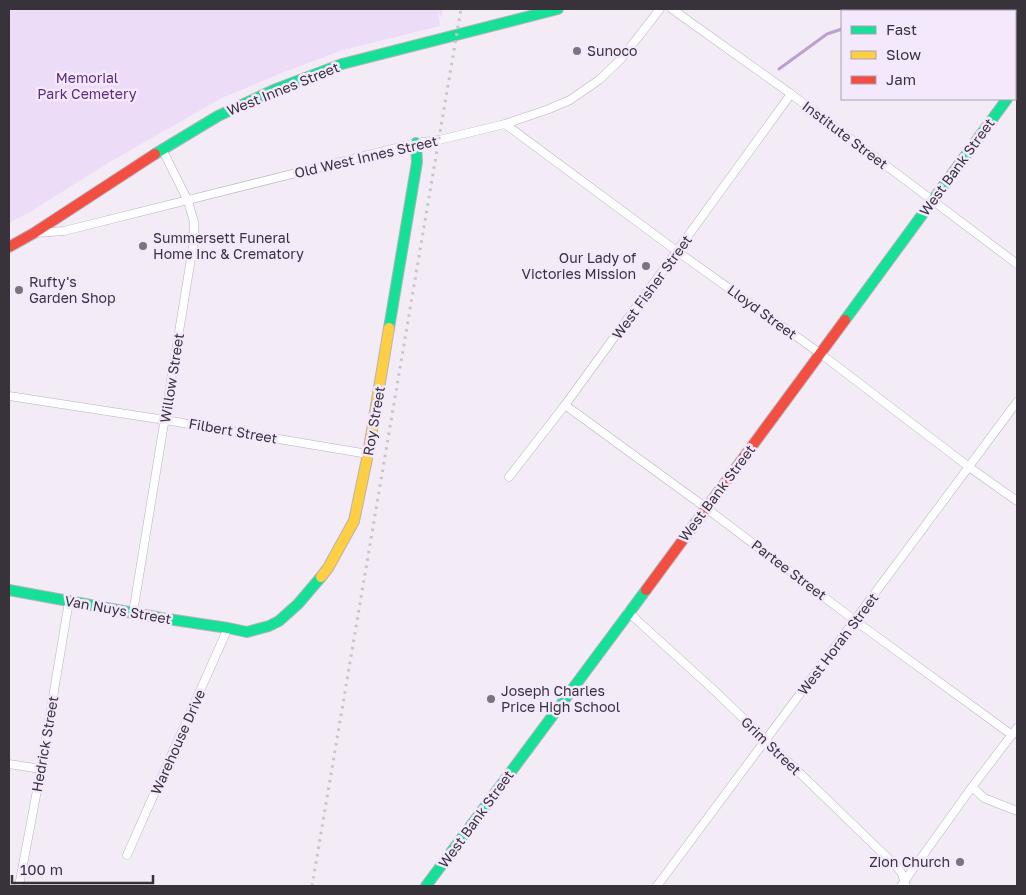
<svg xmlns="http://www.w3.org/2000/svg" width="1026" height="895" viewBox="0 0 1026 895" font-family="'Golos Text',sans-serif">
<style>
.green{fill:#ecdcf8}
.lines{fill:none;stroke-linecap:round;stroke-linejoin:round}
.stream{stroke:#bda0d2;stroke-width:3}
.street-casing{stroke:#b7b2ba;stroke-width:9}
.fast-casing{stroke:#b7b2ba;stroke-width:12}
.slow-casing{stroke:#b7b2ba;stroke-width:12}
.jam-casing{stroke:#b7b2ba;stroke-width:12}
.street{stroke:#fdfcfe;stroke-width:8}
.fast{stroke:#16e098;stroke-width:10}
.slow{stroke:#ffcf43;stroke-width:10}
.jam{stroke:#f24e42;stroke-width:10}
.rail{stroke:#c7c5c8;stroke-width:3;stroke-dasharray:2.5 5;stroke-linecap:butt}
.poi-dot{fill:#79747d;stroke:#f4e8fc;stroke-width:2}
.labels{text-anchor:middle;stroke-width:5;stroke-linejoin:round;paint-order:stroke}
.poi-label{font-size:14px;fill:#38333b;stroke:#f4e8fc;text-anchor:start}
.park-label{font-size:14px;fill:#5e2b7b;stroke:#f4e8fc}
.street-label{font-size:14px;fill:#38333b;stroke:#f4e8fc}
</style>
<rect width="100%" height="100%" fill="#f3ecf7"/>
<polygon class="green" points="9,9 443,9 441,18 438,12 440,26 343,50 284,72 222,98 108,163 30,212 9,223"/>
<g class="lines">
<g class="stream">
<polyline points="928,11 934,9"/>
<polyline points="779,69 827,34 842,29"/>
</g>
<defs>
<g id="street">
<polyline points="672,9 791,94 1017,264"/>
<polyline points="1001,9 1004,11"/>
<polyline points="1015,19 1017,21"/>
<polyline points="1015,87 1017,84"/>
<polyline points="505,124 678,252 821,354 969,467 1017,501"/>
<polyline points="36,233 64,231 416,143 439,140 505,124 549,109 570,100 599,80 621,59 660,9"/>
<polyline points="9,396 165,420 368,454"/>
<polyline points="565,405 698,502 861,625 1012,735"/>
<polyline points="509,477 565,405 791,94"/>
<polyline points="628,612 716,692 897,867 902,874 906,886"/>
<polyline points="133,613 194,240 194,222 188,201 162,149"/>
<polyline points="9,764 41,769"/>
<polyline points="972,787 984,798 1017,811"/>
<polyline points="127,855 228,628"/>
<polyline points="19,886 41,769 69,601"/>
<polyline points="657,886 1017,402"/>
<polyline points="901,886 972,787 1017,728"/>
</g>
<g id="fast">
<polyline points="155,154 218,116 276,89 342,64 558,9"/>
<polyline points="845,320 1007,99"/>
<polyline points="389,328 417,162 416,143"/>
<polyline points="9,590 161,618 228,628 247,632 269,626 279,621 298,604 321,577"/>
<polyline points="426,886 646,590"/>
</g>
<polyline id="slow" points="321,577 328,568 354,521 368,454 389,328"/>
<g id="jam">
<polyline points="9,247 34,233 155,154"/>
<polyline points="646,590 845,320"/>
</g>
</defs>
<use href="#street" class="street-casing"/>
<use href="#fast" class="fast-casing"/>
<use href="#slow" class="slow-casing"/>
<use href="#jam" class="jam-casing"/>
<use href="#street" class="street"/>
<use href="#fast" class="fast"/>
<use href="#slow" class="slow"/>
<use href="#jam" class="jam"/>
<polyline class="rail" points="312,886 461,9"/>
</g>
<g class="poi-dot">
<circle cx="577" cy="51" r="5"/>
<circle cx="143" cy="246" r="5"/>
<circle cx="646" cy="266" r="5"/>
<circle cx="19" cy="290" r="5"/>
<circle cx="491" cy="699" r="5"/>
<circle cx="960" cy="862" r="5"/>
</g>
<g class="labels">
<g class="poi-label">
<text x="587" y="56">Sunoco</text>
<text x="153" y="243">Summersett Funeral<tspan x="153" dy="16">Home Inc &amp; Crematory</tspan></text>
<text x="636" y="263" text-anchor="end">Our Lady of<tspan x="636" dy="16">Victories Mission</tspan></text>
<text x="29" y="287">Rufty's<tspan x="29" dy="16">Garden Shop</tspan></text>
<text x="501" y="696">Joseph Charles<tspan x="501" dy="16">Price High School</tspan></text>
<text x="950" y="867" text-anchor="end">Zion Church</text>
</g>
<g class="park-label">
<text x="87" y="83">Memorial<tspan x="87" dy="16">Park Cemetery</tspan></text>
</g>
<g class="street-label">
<text transform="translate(283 89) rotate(-22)" y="5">West Innes Street</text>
<text transform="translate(845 135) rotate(37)" y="5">Institute Street</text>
<text transform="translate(366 157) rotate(-13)" y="5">Old West Innes Street</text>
<text transform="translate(957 167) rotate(-54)" y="5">West Bank Street</text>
<text transform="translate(652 287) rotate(-54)" y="5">West Fisher Street</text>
<text transform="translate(762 312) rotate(36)" y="5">Lloyd Street</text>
<text transform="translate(172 378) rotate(-81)" y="5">Willow Street</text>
<text transform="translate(374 421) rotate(-80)" y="5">Roy Street</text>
<text transform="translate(233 431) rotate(10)" y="5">Filbert Street</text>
<text transform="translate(717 493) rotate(-53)" y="5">West Bank Street</text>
<text transform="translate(789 570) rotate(37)" y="5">Partee Street</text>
<text transform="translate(118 610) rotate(10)" y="5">Van Nuys Street</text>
<text transform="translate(838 644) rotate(-53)" y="5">West Horah Street</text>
<text transform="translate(178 742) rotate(-66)" y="5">Warehouse Drive</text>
<text transform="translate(45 744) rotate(-80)" y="5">Hedrick Street</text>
<text transform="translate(771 746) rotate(44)" y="5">Grim Street</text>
<text transform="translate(476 819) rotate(-54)" y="5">West Bank Street</text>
</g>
</g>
<rect width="1026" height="895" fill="none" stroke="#38333b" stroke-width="20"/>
<rect x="841" y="10" width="175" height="90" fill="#f4e8fc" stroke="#a9a0af"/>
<rect x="851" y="26" width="25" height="8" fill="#16e098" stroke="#a9a0af"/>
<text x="886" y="35" font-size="15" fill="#38333b">Fast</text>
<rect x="851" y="51" width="25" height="8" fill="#ffcf43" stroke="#a9a0af"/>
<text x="886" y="60" font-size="15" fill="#38333b">Slow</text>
<rect x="851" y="76" width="25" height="8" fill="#f24e42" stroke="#a9a0af"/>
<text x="886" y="85" font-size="15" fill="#38333b">Jam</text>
<path d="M12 875v8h141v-8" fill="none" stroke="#38333b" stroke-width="2.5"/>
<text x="20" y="875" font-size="15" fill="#38333b" stroke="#f4e8fc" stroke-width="4" paint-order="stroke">100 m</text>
</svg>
